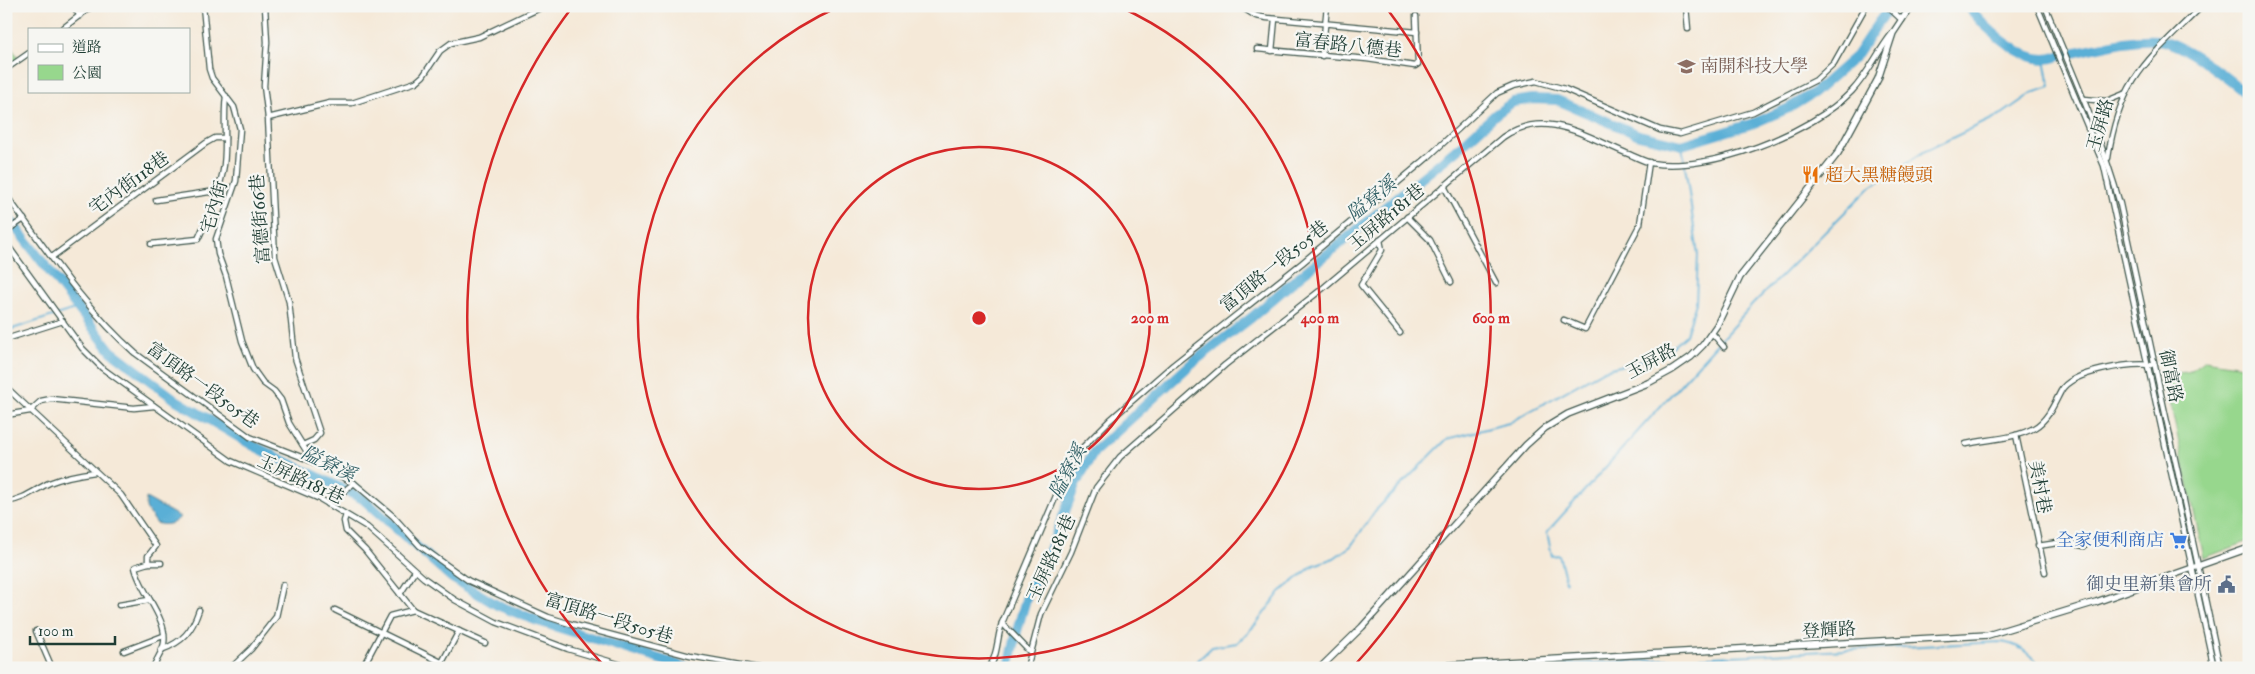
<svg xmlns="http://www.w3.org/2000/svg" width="2255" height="674" viewBox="0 0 2255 674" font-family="'IM FELL Double Pica','Noto Serif TC',serif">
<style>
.green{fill:#97d78d;stroke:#5b8a60}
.water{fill:#5aafd6;stroke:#3c7685}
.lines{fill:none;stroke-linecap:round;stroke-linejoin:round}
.stream{stroke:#5aafd6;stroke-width:2}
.river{stroke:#5aafd6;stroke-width:10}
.minor-casing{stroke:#3f574d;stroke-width:7}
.tertiary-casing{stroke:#3f574d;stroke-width:8}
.minor{stroke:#fff;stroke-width:4.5}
.tertiary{stroke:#fff;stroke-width:5.5}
.ring{fill:none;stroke:#d62828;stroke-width:2.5}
.labels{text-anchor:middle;stroke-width:4.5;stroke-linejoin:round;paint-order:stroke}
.street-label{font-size:18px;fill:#1f3d34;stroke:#f6f6f2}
.education-label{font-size:18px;fill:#785e54;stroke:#f6f6f2;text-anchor:start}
.food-label{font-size:18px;fill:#c56008;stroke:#f6f6f2;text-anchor:start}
.shop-label{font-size:18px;fill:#366cbe;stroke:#f6f6f2;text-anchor:end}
.service-label{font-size:18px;fill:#4e5e75;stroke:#f6f6f2;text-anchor:end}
.water-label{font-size:19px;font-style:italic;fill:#315f65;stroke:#f6f6f2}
.centre{fill:#d62828;stroke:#f6f6f2;stroke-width:2.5}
.ring-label{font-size:15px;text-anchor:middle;font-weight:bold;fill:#d62828;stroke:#f6f6f2;stroke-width:4.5;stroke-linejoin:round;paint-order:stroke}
</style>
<rect width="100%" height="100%" fill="#f6f6f2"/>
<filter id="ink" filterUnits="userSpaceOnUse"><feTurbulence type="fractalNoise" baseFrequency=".02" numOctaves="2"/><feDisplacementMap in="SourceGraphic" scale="10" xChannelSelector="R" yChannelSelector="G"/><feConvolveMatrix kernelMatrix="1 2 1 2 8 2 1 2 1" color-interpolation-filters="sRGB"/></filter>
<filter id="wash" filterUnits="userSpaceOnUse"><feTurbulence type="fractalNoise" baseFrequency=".0096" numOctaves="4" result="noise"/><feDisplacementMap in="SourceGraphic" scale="20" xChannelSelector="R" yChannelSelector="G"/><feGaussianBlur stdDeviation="1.12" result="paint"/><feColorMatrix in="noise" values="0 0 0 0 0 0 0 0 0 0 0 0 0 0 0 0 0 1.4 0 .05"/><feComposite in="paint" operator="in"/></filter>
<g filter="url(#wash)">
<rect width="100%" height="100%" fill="#f5e9d8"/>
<g class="green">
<polygon points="6,40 20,60 6,69"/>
<polygon points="2205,360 2249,367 2249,541 2204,558 2164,374 2188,372"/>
</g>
<path class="water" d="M146,498L180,517C174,525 164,526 156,523L146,508Z"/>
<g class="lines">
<g class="stream">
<polyline points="6,331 78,308"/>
<polyline points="1566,582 1559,555 1552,556 1547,532 1753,304 1869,188 1925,151 2002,114 2032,93 2050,87 2045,59"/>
<polyline points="1190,668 1212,647 1237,643 1256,624 1280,592 1314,565 1334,558 1351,546 1375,511 1447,439 1509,423 1604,370 1663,355 1686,335 1696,303 1698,255 1682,145"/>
<path d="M1498,668L1999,642C2019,643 2029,654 2043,668"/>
</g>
<g class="river">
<path d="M1968,6C1984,27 2018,59 2045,59C2052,59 2061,55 2068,54C2097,48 2128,38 2158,40C2185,43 2228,79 2249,96"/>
<polyline points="6,215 111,351 176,400 252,445 363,499 452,578 497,605 538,621 688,668"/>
<polyline points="1009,668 1017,631 1028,592 1046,560 1076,483 1094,452 1192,363 1251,318 1295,280 1461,146 1496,114 1513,102 1533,99 1557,100 1639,135 1682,145 1754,123 1789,108 1815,92 1856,56 1878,23 1891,6"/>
</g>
</g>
</g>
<g filter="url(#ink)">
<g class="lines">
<defs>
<g id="minor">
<polyline points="73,6 80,16"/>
<polyline points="203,6 209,69 212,78 234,107 240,129 236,181 216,239 218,254 226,276 242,341 253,369 263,383 274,391 281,400 289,423 307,452 309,460"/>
<polyline points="265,6 267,42 264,86 268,118 275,257 289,302 295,358 320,433 314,440 303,445"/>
<polyline points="1240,6 1256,16 1267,18 1417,32"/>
<polyline points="1686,6 1688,29"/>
<polyline points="1887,6 1902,20"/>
<polyline points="2037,6 2104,166 2214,668"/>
<path d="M2045,6C2072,72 2101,136 2120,204L2220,668"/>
<polyline points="62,29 92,6"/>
<polyline points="1257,49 1367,59 1415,66 1418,64 1416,16"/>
<polyline points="1272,51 1275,19"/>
<polyline points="1322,56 1327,6"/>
<polyline points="6,69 29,53"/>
<polyline points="2084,99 2107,101 2124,94"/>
<polyline points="268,118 330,103 352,103 416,82 423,76 440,51 451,43 479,37 544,6"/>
<path d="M2108,158C2119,79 2149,59 2202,6"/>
<polyline points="1444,186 1496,283"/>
<path d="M6,195C46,249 85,309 135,353L250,437L309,460L354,483L393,516L420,546L469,581L548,617L567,623L690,656L758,668"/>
<polyline points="156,200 209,192 218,193"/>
<polyline points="1407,217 1430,240 1451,282"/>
<polyline points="6,231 24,219"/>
<polyline points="1380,240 1382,250 1361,285 1400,333"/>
<polyline points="6,243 82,348 102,368 231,461 320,499 367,527 424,578 455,600 496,622 568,649 632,668"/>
<path d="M151,244L198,239C209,215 220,192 224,165C227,142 223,119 226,96"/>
<polyline points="52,257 206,143 215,138 225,138"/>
<polyline points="1564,320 1585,329 1640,224 1649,162"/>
<polyline points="1712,333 1724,347"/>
<polyline points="6,339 63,321"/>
<path d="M6,387L121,495L156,546L148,556V563L135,567C140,592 168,618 164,643C163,651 156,660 153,668"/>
<polyline points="6,415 30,411 41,401 51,399 134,408 154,406"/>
<polyline points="2016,435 2045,572"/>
<path d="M1966,444C1988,439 2014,439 2034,428C2048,420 2054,404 2061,391C2071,371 2130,363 2151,365"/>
<path d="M6,502C25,499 33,491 49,483C64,477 79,474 95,472"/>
<polyline points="328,504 354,483"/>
<polyline points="346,515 344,521 346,531 365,550 413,610"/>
<polyline points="2038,546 2064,542 2084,546"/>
<polyline points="148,563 161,563"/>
<polyline points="400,594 415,571"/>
<polyline points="119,605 149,600"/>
<polyline points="335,610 441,662"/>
<polyline points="1002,623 1030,652"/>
<polyline points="36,631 52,668"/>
<path d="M161,650C183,642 192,631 199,610"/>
<polyline points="124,651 163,636"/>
<polyline points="77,665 78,668"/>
<polyline points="231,668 251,649 276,617 283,585"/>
<polyline points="373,668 365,663 390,616 413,610 485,643"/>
<polyline points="439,668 459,631"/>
<path d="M989,668C998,656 997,637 1002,623L1067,470L1077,453L1110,420L1173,365L1302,263L1427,158L1497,93L1513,86L1536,81L1565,89L1660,130L1680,134L1753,112L1816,80L1834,63L1866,6"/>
<path d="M1027,668L1041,614L1071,552L1096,488L1120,457L1225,365L1322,289L1503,137C1545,108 1585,136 1626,153C1634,156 1643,161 1651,163C1709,173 1812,133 1852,91C1868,74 1877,53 1891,35"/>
</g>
<g id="tertiary">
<polyline points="1320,668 1362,627 1526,445 1545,428 1568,414 1648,383 1672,370 1691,357 1703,345 1717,325 1740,277 1838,153 1878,79 1893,33 1911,6"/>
<polyline points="1397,668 1988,635 2096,602 2249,548"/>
</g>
</defs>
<use href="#minor" class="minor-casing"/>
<use href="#tertiary" class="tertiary-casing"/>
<use href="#minor" class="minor"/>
<use href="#tertiary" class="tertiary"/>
</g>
</g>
<g class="ring">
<circle cx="979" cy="318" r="171"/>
<path d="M1118 6A341 341 0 1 1 840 6"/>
<path d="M605 667A512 512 0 0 1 573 6M1385 6A512 512 0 0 1 1353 667"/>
</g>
<defs>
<symbol id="university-bare" viewBox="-9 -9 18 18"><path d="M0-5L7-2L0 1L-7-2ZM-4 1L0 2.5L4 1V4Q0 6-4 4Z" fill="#8d6e63" stroke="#f6f6f2" stroke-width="2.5" paint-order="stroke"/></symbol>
<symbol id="restaurant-bare" viewBox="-9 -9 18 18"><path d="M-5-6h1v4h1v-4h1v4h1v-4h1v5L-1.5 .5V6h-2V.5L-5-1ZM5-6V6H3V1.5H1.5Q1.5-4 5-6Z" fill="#e8710a" stroke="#f6f6f2" stroke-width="2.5" paint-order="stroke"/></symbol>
<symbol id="supermarket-bare" viewBox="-9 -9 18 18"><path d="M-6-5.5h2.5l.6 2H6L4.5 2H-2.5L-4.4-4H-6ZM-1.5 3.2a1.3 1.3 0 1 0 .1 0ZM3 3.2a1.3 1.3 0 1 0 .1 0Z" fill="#3f7fe0" stroke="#f6f6f2" stroke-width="2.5" paint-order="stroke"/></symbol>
<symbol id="civic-bare" viewBox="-9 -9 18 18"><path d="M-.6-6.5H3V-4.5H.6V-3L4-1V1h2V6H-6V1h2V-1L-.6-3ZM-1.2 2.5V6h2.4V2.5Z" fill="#5c6f8a" stroke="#f6f6f2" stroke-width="2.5" paint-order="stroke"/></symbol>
</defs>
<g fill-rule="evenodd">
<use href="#university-bare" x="1674" y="54" width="25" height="25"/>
<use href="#restaurant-bare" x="1798" y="162" width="25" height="25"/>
<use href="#supermarket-bare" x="2166" y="528" width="25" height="25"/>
<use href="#civic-bare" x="2214" y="572" width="25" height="25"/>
</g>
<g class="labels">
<g class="street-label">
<text transform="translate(1348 45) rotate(6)" y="6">富春路八德巷</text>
<text transform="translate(2100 125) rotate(-74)" y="6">玉屏路</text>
<text transform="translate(129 183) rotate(-36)" y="6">宅內街118巷</text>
<text transform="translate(214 207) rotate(-74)" y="6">宅內街</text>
<text transform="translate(1386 217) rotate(-40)" y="6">玉屏路181巷</text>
<text transform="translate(260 219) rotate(-94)" y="6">富德街66巷</text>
<text transform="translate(1274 266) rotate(-39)" y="6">富頂路一段505巷</text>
<text transform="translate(1651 361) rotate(-28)" y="6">玉屏路</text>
<text transform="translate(2171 376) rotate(78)" y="6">御富路</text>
<text transform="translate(203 385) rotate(36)" y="6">富頂路一段505巷</text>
<text transform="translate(301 479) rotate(25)" y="6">玉屏路181巷</text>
<text transform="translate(2040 487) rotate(79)" y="6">美村巷</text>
<text transform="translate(1051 558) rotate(-66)" y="6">玉屏路181巷</text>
<text transform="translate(609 618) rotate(17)" y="6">富頂路一段505巷</text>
<text transform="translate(1829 630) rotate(-3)" y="6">登輝路</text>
</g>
<g class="education-label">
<text x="1700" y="72">南開科技大學</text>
</g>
<g class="food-label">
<text x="1825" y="181">超大黑糖饅頭</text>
</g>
<g class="shop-label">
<text x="2164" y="546">全家便利商店</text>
</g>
<g class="service-label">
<text x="2212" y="590">御史里新集會所</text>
</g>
<g class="water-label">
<text transform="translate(1371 198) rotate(-39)" y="7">隘寮溪</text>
<text transform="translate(329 463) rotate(26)" y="7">隘寮溪</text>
<text transform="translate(1067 471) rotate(-62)" y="7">隘寮溪</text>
</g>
</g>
<circle cx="979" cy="318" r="8" class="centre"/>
<g class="ring-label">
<text x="1150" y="323">200 m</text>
<text x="1320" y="323">400 m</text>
<text x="1491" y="323">600 m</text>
</g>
<rect width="2255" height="674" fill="none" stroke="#f6f6f2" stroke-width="25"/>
<rect x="28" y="28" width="162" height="65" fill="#f6f6f2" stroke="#a0aca6"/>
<rect x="38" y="44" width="25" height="8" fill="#ffffff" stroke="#a0aca6"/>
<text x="72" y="52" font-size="15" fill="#1f3d34">道路</text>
<rect x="38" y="65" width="25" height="15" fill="#97d78d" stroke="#a0aca6"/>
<text x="72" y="78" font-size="15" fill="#1f3d34">公園</text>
<path d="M30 636v8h85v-8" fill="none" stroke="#1f3d34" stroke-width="2.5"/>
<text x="38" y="636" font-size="15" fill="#1f3d34" stroke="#f6f6f2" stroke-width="4" paint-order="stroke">100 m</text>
</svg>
